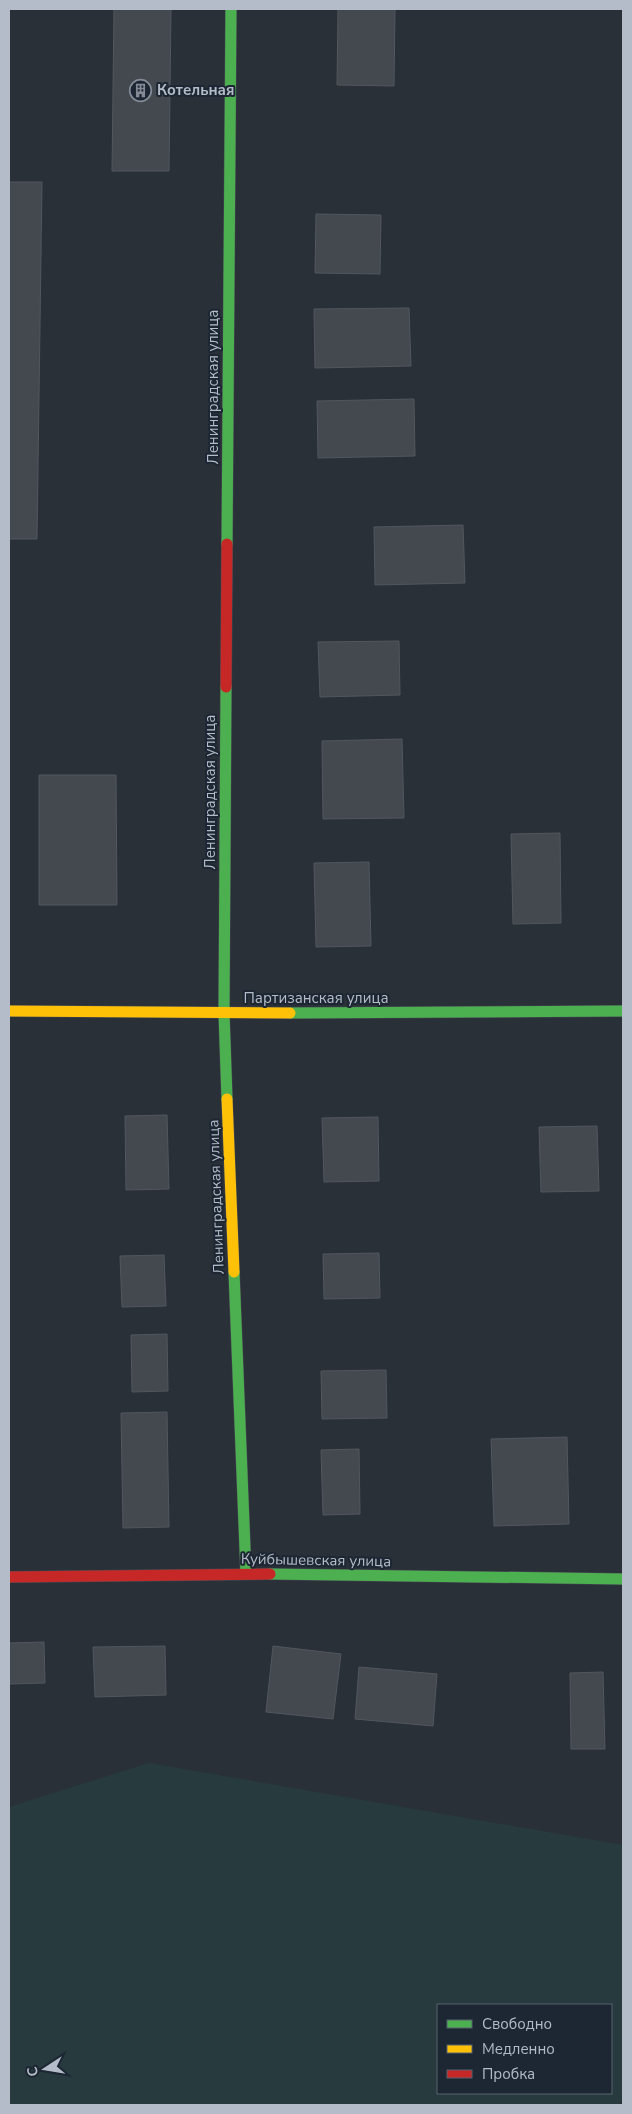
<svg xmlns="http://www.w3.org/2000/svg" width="632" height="2114" viewBox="0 0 632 2114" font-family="'Nunito Sans',sans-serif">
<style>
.green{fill:#273a3e;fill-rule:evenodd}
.building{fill:#444950;stroke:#52575f}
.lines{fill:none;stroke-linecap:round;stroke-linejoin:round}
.fast-casing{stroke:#484c53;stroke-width:12}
.slow-casing{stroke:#484c53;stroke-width:12}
.jam-casing{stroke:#484c53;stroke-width:12}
.fast{stroke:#4caf50;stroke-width:11}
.slow{stroke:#ffc107;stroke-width:11}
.jam{stroke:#c62828;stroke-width:11}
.labels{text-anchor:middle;stroke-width:4;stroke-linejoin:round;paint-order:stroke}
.poi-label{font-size:15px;font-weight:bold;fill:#b4bcc9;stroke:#1d2633;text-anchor:start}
.street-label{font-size:15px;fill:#b4bcc9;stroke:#1d2633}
</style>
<rect width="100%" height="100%" fill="#2a3038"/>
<path class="green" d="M149,1763L623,1845V2100L618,2105H9V1807ZM438,2005H611V2093H438Z"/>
<g class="building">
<polygon points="114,9 171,9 169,171 112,171"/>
<polygon points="338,9 395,9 394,86 337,85"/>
<polygon points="9,182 42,182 37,539 9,539"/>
<polygon points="316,214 381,215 380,274 315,273"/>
<polygon points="409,308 411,366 315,368 314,309"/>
<polygon points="414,399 415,456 318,458 317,401"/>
<polygon points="463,525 465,583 375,585 374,527"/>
<polygon points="399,641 400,695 320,697 318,642"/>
<polygon points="402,739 404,818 323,819 322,741"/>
<polygon points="39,775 116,775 117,905 39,905"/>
<polygon points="560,833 561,923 513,924 511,834"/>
<polygon points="369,862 371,946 316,947 314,863"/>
<polygon points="167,1115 169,1189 126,1190 125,1116"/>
<polygon points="378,1117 379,1181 324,1182 322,1118"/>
<polygon points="597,1126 599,1191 541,1192 539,1127"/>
<polygon points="379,1253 380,1298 324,1299 323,1254"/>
<polygon points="164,1255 166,1306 122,1307 120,1256"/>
<polygon points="167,1334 168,1391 132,1392 131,1335"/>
<polygon points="386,1370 387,1418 322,1419 321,1371"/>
<polygon points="167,1412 169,1527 123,1528 121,1413"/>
<polygon points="567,1437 569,1524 494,1526 491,1439"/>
<polygon points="359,1449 360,1514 323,1515 321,1450"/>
<polygon points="44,1642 45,1683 9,1684 9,1643"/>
<polygon points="165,1646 166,1695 95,1697 93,1647"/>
<polygon points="273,1646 341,1654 333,1719 266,1712"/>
<polygon points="359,1667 437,1674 433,1726 355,1719"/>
<polygon points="603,1672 605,1749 571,1749 570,1673"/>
</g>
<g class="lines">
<defs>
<g id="fast">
<polyline points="227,544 231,9"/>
<polyline points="226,687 224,1013 227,1099"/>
<polyline points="290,1013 623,1011"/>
<polyline points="234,1272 246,1574"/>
<polyline points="270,1574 623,1579"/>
</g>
<g id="slow">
<polyline points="9,1011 290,1013"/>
<polyline points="227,1099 234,1272"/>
</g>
<g id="jam">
<polyline points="226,687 227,544"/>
<polyline points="9,1577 270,1574"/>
</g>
</defs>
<use href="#fast" class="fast-casing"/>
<use href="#slow" class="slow-casing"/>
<use href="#jam" class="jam-casing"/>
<use href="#fast" class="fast"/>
<use href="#slow" class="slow"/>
<use href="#jam" class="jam"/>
</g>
<defs>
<symbol id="building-ring" viewBox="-11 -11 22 22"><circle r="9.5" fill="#1d2633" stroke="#848b96" stroke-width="1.5"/><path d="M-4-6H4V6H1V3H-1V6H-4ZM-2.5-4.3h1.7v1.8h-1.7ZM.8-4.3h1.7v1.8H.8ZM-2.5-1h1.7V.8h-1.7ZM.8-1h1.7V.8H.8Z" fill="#848b96"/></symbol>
</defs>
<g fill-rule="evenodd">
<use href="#building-ring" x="128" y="78" width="25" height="25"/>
</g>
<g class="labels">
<g class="poi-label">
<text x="157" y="95">Котельная</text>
</g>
<g class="street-label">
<text transform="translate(213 387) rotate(-90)" y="5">Ленинградская улица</text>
<text transform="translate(210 792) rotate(-90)" y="5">Ленинградская улица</text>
<text x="316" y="1003">Партизанская улица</text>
<text transform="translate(216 1197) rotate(-92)" y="5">Ленинградская улица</text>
<text transform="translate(316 1560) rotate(1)" y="5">Куйбышевская улица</text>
</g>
</g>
<rect width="632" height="2114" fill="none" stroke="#b4bcc9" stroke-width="20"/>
<rect x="437" y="2004" width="175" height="90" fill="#1d2633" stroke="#59626f"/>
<rect x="447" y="2020" width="25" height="8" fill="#4caf50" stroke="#59626f"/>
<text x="482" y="2029" font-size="15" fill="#b4bcc9">Свободно</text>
<rect x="447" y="2045" width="25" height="8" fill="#ffc107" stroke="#59626f"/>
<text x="482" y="2054" font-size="15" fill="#b4bcc9">Медленно</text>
<rect x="447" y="2070" width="25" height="8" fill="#c62828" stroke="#59626f"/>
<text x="482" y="2079" font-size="15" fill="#b4bcc9">Пробка</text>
<g transform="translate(45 2069) rotate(258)" stroke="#1d2633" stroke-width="4" paint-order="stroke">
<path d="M0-4L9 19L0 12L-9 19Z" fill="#b4bcc9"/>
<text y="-8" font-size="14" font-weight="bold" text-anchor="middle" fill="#b4bcc9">С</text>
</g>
</svg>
